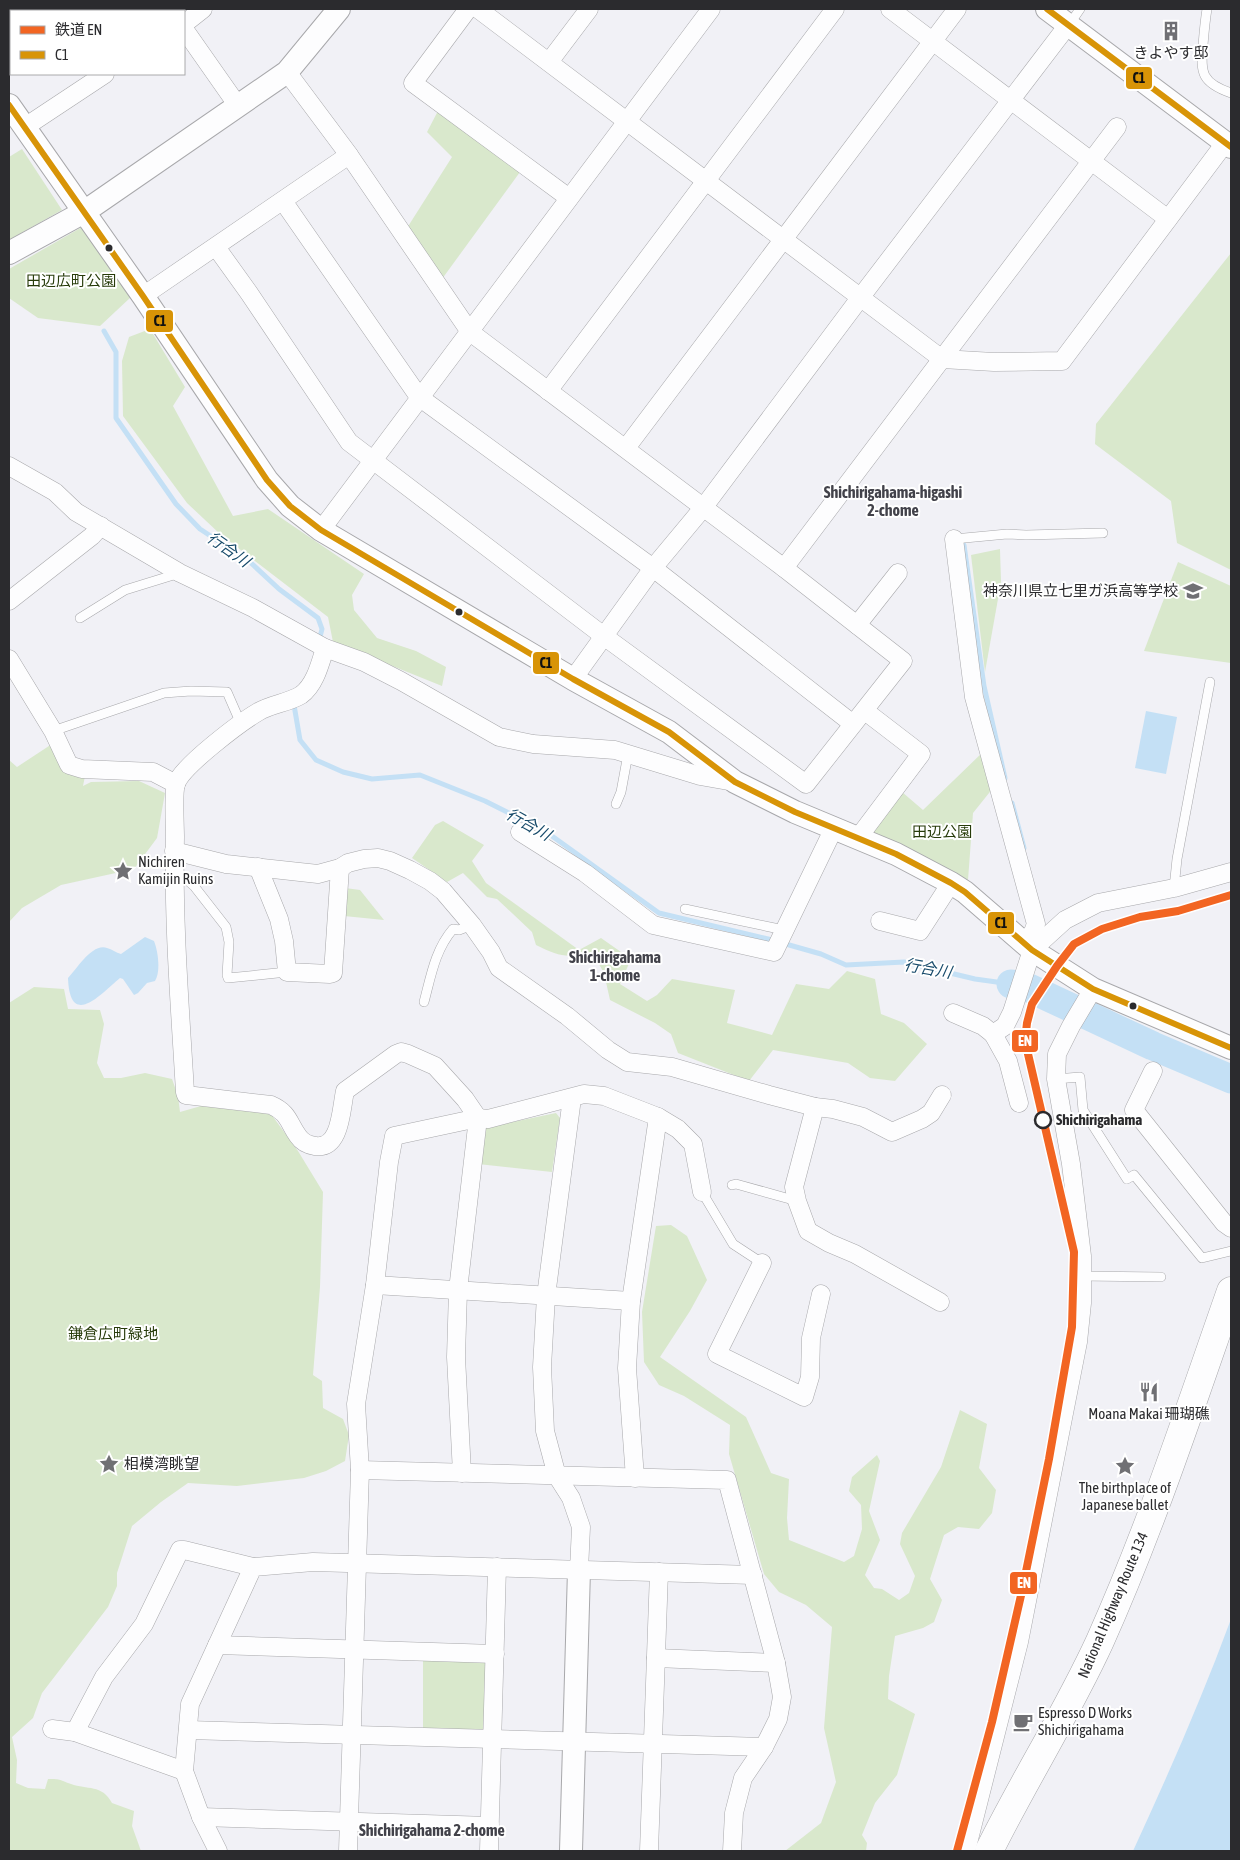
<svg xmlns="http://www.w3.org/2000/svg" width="1240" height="1860" viewBox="0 0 1240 1860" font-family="'Asap Condensed','Noto Sans JP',sans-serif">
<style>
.green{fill:#d9e8cc}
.water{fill:#c4e0f5}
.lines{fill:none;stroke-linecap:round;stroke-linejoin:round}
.stream{stroke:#c4e0f5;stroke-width:5}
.river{stroke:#c4e0f5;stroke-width:29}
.service-casing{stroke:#a8a8ab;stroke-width:10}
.minor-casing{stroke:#a8a8ab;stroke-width:19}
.tertiary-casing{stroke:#a8a8ab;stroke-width:24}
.trunk-casing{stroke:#a8a8ab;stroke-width:29}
.service{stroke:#fdfdfe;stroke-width:9}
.minor{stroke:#fdfdfe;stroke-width:18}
.tertiary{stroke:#fdfdfe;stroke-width:22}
.trunk{stroke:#fdfdfe;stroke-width:28}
.bus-1-casing{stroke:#fff;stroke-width:10}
.bus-1{stroke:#d89407;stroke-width:6}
.rail-1-casing{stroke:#fff;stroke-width:11}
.rail-1{stroke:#f26522;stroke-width:8}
.bus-dot{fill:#2b2b2e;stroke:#fff;stroke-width:2}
.stop-dot{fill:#fff;stroke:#2b2b2e;stroke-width:2.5}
.labels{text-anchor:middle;stroke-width:4;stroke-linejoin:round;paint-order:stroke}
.poi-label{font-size:15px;fill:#2b2b2e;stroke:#fff}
.park-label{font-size:15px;fill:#273b0a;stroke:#fff}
.stop-label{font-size:15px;font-weight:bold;fill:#2b2b2e;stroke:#fff;text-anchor:start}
.street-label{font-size:15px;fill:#2b2b2e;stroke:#fff}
.neighbourhood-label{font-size:16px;font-weight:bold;fill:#42424a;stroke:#fff}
.water-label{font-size:16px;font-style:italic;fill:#184b6b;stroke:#fff}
.line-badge{stroke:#fff;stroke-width:2}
.badge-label{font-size:14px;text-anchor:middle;font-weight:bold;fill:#fff}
.pale-badge-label{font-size:14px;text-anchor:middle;font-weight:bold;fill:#111}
</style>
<rect width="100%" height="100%" fill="#f1f1f6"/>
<g class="green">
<polygon points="439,109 520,172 442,279 407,228 452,157 427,132"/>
<polygon points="22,149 62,210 9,240 9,157"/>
<polygon points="82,227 131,297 100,326 38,318 9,298 9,269"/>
<polygon points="1231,253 1231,570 1177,543 1171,501 1095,444 1096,424"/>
<polygon points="150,329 185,387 173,406 233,516 268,509 364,574 352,595 354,610 377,638 416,651 446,667 442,686 333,642 328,617 220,534 187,503 123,416 122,361 129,337"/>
<polygon points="1000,549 1001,582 985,672 971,555"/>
<polygon points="1178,562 1231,586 1231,663 1144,651"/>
<polygon points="52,744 85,776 83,786 91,782 139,781 165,793 157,838 134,869 61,885 22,908 9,922 9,760 17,767"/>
<polygon points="983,752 993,788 973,813 968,880 918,853 871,833 902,792 923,810"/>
<path d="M443,821L484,845L472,861L486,883L579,950L601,938L631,959L620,984L647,1001L657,995L672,979L735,990L727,1023L772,1035L796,984L829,989L847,971L875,979L881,1014L904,1023L927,1044L895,1081L870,1078L848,1063L773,1050L749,1081L678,1053L671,1034L655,1023L610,1000L604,973L592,952C566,959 559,956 536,945L532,932L497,899L487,897L463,873L447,882L412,858L435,825Z"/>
<polygon points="345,888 360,890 384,920 344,916"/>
<path d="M34,987L64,989L68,1009L100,1010L104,1024L97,1063L104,1078H121L145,1073L172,1079L178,1096L180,1112L201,1106L271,1114L298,1151L323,1192L320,1287L313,1375L322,1381L323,1408L343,1419L349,1435L345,1461L326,1471L304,1478L237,1486L188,1483L161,1502L132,1526L117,1573V1586L108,1607L42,1693L33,1718L12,1737L17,1760L16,1783L28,1788L45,1789L48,1779C62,1779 59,1780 71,1784C87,1790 102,1784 112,1803L134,1811L132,1826L141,1851H9V1003Z"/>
<polygon points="556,1113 560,1118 552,1172 478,1164 484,1128"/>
<polygon points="671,1225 687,1236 707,1280 690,1311 660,1357 746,1417 771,1473 789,1479 787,1518 789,1540 844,1562 854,1556 862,1529 861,1505 849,1491 852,1477 877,1455 880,1461 869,1511 880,1540 865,1575 874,1588 882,1589 899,1600 909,1593 915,1576 900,1544 902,1533 941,1467 960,1410 987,1424 979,1468 996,1490 992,1513 979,1529 958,1527 944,1535 930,1579 942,1600 934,1622 923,1628 895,1636 889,1676 888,1699 915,1714 897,1775 875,1803 862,1835 867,1843 866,1851 785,1851 821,1823 836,1782 824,1728 832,1627 806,1605 779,1592 764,1574 729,1454 730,1425 684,1396 659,1385 644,1362 642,1312 656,1226"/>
<polygon points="423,1657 483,1658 488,1666 487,1726 481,1732 423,1730"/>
</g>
<g class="water">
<polygon points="1146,711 1177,717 1166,774 1135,768"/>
<path d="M145,937L154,941C158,951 161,971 155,981L147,983L138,993L134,995L123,979L120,978C100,995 70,1029 68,978C77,969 92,943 107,948C112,949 116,953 121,954Z"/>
<path d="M1231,1619V1851H1133C1168,1775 1202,1698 1231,1619Z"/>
</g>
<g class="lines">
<g class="stream">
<polyline points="104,331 116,352 116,418 176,504 200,529 250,562 279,589 318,618 322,629 319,641"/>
<polyline points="964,545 984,686 1005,778"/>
<polyline points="295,702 294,705 300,740 316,760 343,772 372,779 420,775 485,801 545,831 659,913 768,939 821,954 846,965 904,962 975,979 1011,984"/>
<polyline points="1012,803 1024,848"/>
</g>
<polyline class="river" points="1011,984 1029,988 1153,1046 1231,1079"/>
<defs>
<g id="service">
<path d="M1207,9C1205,21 1204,33 1203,45C1200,73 1202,83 1231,93"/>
<polyline points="1069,25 1080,9"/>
<polyline points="954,539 1007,534 1026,535 1103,533"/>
<polyline points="80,618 125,590 180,573"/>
<polyline points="53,731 164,693 191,691 227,692 241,724"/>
<polyline points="616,804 621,792 628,754"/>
<polyline points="175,870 194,886 226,927 229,942 227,975 228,978 287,972"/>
<polyline points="1174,888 1177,859 1210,682"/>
<polyline points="685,909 784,930"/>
<path d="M424,1002C431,976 435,950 453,929L459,930L472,925"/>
<polyline points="1056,1079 1080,1077 1083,1110 1127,1179 1134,1175 1202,1258 1231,1251"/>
<polyline points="732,1185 736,1184 797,1201"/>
<polyline points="702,1192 733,1244 762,1263"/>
<polyline points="1082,1276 1161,1277"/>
</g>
<g id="minor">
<polyline points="56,9 60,11"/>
<polyline points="170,9 172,11"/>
<polyline points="468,9 413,83 569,198"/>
<polyline points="478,9 942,359 994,362 1062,361 1225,143"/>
<polyline points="890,9 1168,219"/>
<polyline points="184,24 203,9"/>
<polyline points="184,29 238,106"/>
<polyline points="549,62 589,9"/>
<polyline points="25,127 105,74"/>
<polyline points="283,201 419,397 653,568 853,724"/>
<polyline points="216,247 249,293 349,442 605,637 806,784 903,661 784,568 470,332 349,155 287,72"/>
<polyline points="143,296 349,155"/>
<polyline points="548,391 835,9"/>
<polyline points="626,448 957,9"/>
<polyline points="9,466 55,492 76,512 180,573 253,608 325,648 364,662 401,681 499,737 533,744 615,750 700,776 734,782"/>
<polyline points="321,530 711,9"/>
<polyline points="954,539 974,697 1036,924 1033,932 1024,943"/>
<polyline points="784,568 1117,127"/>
<polyline points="9,601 92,536 101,526"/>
<polyline points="857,625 898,573"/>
<path d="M325,648C320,664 315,685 301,695C288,703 271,704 258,712C241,722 182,766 176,784C173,792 175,827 175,837C173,922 180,1007 185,1092L186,1095L271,1105C289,1113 288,1122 298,1136C302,1142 308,1145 315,1146C341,1150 341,1109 345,1091L396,1054L401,1052L408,1054L435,1066L465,1099L478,1118L458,1290L456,1357L462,1473"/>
<polyline points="9,659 53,731 69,765 82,769 153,772 176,784"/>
<polyline points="573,679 653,568 703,508 860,298 1068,25"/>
<polyline points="520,832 585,873 653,925 774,952 834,828"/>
<polyline points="858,838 921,754 865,711"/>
<polyline points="174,851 226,864 318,874 340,868 348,863 364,859 378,858 390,861 410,870 430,881 443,891 472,925 491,952 499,968 567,1016 608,1050 627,1062 672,1067 769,1095 815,1107 794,1187 797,1201 808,1231 829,1243 855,1254 940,1302"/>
<polyline points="258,867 279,919 284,941 287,972 330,974 333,973 340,868"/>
<polyline points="880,921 920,931 951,883"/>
<polyline points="953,1013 983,1026 993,1034"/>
<polyline points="1153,1071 1134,1110 1224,1223 1231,1228"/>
<polyline points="572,1098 546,1296 542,1367 545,1431 557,1476 571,1498 581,1527 579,1570"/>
<polyline points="1019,1103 1008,1061 993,1034 1005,1026 1012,1012 1032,950 1065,920 1098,903 1174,888 1231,872"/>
<polyline points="815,1107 833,1109 863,1117 892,1132 922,1119 931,1113 942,1095"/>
<polyline points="658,1117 678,1129 693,1144 702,1192"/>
<polyline points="762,1263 717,1354 804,1397 810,1377 811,1338 821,1294"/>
<polyline points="375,1285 631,1301"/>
<polyline points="360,1470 727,1480 776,1663 782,1697 778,1719 764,1747 743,1778 734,1813 732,1851"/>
<polyline points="217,1645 495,1654"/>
<polyline points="656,1658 776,1663"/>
<polyline points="52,1729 75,1732 184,1771"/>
<polyline points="188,1730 764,1747"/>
<polyline points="75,1732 104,1677 144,1624 180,1550 184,1550 253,1567"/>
<polyline points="201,1817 490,1826"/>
<polyline points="218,1851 201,1817 184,1771 190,1704 253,1567 313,1562 753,1575"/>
<polyline points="348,1851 360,1470 356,1404 375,1285 389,1162 394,1136 478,1118 488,1119 584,1094 604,1096 658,1117 631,1301 627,1368 635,1478"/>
<polyline points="489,1851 497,1567"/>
<polyline points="649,1851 659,1572"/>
<polyline points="966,1851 1019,1642 1078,1342 1082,1303 1082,1256 1071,1164 1056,1079 1057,1054 1071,1026 1093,989"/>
</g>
<g id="tertiary">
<polyline points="1047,9 1231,147"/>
<polyline points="9,105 143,296 267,480 290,506 321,530 573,679 669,732 735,782 795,812 896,854 951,883 965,892 1032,950 1093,989 1231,1048"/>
<polyline points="9,253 84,212 287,72 339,9"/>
<polyline points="571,1851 579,1570"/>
</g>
<path id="trunk" d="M989,1851C1024,1780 1067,1713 1100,1641C1151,1527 1190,1408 1231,1291"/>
</defs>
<use href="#service" class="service-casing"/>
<use href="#minor" class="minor-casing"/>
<use href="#tertiary" class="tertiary-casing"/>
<use href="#trunk" class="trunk-casing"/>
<use href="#service" class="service"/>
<use href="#minor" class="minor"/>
<use href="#tertiary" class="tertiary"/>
<use href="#trunk" class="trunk"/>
<defs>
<g id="bus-1">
<polyline points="1047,9 1231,147"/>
<polyline points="9,105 143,296 267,480 290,506 321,530 573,679 669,732 735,782 795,812 896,854 951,883 965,892 1032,950 1093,989 1231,1048"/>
</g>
</defs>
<use href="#bus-1" class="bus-1-casing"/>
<use href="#bus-1" class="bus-1"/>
<defs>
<polyline id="rail-1" points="957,1851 992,1722 1022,1591 1049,1459 1072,1327 1074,1252 1025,1041 1027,1023 1032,1004 1057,966 1074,944 1102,929 1140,917 1178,911 1231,895"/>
</defs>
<use href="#rail-1" class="rail-1-casing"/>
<use href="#rail-1" class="rail-1"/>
</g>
<defs>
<symbol id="building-bare" viewBox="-9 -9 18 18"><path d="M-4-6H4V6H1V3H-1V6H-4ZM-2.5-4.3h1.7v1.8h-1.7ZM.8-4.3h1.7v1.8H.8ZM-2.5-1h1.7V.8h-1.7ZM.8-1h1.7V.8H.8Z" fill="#707074" stroke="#fff" stroke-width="2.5" paint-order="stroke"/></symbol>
<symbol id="school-bare" viewBox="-9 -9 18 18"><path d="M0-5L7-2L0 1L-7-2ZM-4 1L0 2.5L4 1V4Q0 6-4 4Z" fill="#707074" stroke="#fff" stroke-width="2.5" paint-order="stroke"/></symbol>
<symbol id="sight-bare" viewBox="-9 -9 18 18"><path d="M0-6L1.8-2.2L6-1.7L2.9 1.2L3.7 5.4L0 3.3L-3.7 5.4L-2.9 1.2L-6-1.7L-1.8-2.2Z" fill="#707074" stroke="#fff" stroke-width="2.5" paint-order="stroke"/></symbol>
<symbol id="restaurant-bare" viewBox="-9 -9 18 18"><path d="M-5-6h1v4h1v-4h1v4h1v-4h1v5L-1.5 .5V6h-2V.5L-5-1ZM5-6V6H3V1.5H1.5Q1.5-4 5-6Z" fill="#707074" stroke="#fff" stroke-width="2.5" paint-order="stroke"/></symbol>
<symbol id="cafe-bare" viewBox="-9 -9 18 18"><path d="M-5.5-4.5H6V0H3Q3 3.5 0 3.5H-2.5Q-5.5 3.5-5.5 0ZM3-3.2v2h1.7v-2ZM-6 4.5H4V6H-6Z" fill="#707074" stroke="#fff" stroke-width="2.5" paint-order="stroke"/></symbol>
</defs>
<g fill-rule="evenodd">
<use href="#building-bare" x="1157" y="17" width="28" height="28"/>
<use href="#school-bare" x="1179" y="577" width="28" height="28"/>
<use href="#sight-bare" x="109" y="857" width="28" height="28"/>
<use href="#restaurant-bare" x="1135" y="1378" width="28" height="28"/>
<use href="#sight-bare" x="95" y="1450" width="28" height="28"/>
<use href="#sight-bare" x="1111" y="1452" width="28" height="28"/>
<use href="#cafe-bare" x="1009" y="1708" width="28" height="28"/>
</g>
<g class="bus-dot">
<circle cx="109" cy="248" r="4.5"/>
<circle cx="459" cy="612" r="4.5"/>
<circle cx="1133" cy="1006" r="4.5"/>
</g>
<circle class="stop-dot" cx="1043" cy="1120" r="8"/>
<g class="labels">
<g class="poi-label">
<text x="1171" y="58">きよやす邸</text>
<text x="1178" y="596" text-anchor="end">神奈川県立七里ガ浜高等学校</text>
<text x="138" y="867" text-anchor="start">Nichiren<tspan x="138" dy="17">Kamijin Ruins</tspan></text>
<text x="1149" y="1419">Moana Makai 珊瑚礁</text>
<text x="124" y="1469" text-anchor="start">相模湾眺望</text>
<text x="1125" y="1493">The birthplace of<tspan x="1125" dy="17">Japanese ballet</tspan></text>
<text x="1038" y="1718" text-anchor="start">Espresso D Works<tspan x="1038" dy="17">Shichirigahama</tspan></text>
</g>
<g class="park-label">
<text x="71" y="286">田辺広町公園</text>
<text x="942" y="837">田辺公園</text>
<text x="113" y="1339">鎌倉広町緑地</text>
</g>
<g class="stop-label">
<text x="1056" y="1125">Shichirigahama</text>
</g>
<g class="street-label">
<text transform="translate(1113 1605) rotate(-67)" y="5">National Highway Route 134</text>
</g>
<g class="neighbourhood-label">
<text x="893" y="498">Shichirigahama-higashi<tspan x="893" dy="18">2-chome</tspan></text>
<text x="615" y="963">Shichirigahama<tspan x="615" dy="18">1-chome</tspan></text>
<text x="432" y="1836">Shichirigahama 2-chome</text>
</g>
<g class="water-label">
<text transform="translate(229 549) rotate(35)" y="6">行合川</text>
<text transform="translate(529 824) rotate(29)" y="6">行合川</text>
<text transform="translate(928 968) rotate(10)" y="6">行合川</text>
</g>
</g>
<g class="line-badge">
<rect x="1125" y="66" width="28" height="24" rx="5" fill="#d89407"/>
<rect x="145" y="309" width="29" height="24" rx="5" fill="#d89407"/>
<rect x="532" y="651" width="28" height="24" rx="5" fill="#d89407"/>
<rect x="987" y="911" width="28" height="24" rx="5" fill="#d89407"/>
<rect x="1011" y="1029" width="28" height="24" rx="5" fill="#f26522"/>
<rect x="1009" y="1571" width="29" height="24" rx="5" fill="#f26522"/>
</g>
<g class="badge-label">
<text x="1025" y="1046">EN</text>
<text x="1024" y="1588">EN</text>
</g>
<g class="pale-badge-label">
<text x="1139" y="83">C1</text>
<text x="160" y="326">C1</text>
<text x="546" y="668">C1</text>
<text x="1001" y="928">C1</text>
</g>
<rect width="1240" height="1860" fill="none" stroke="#2b2b2e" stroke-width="20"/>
<rect x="10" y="10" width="175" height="65" fill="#ffffff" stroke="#aaaaab"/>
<rect x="20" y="26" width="25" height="8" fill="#f26522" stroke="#aaaaab"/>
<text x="55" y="35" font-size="15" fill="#2b2b2e">鉄道 EN</text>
<rect x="20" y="51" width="25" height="8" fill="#d89407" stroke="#aaaaab"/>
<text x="55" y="60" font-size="15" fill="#2b2b2e">C1</text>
</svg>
